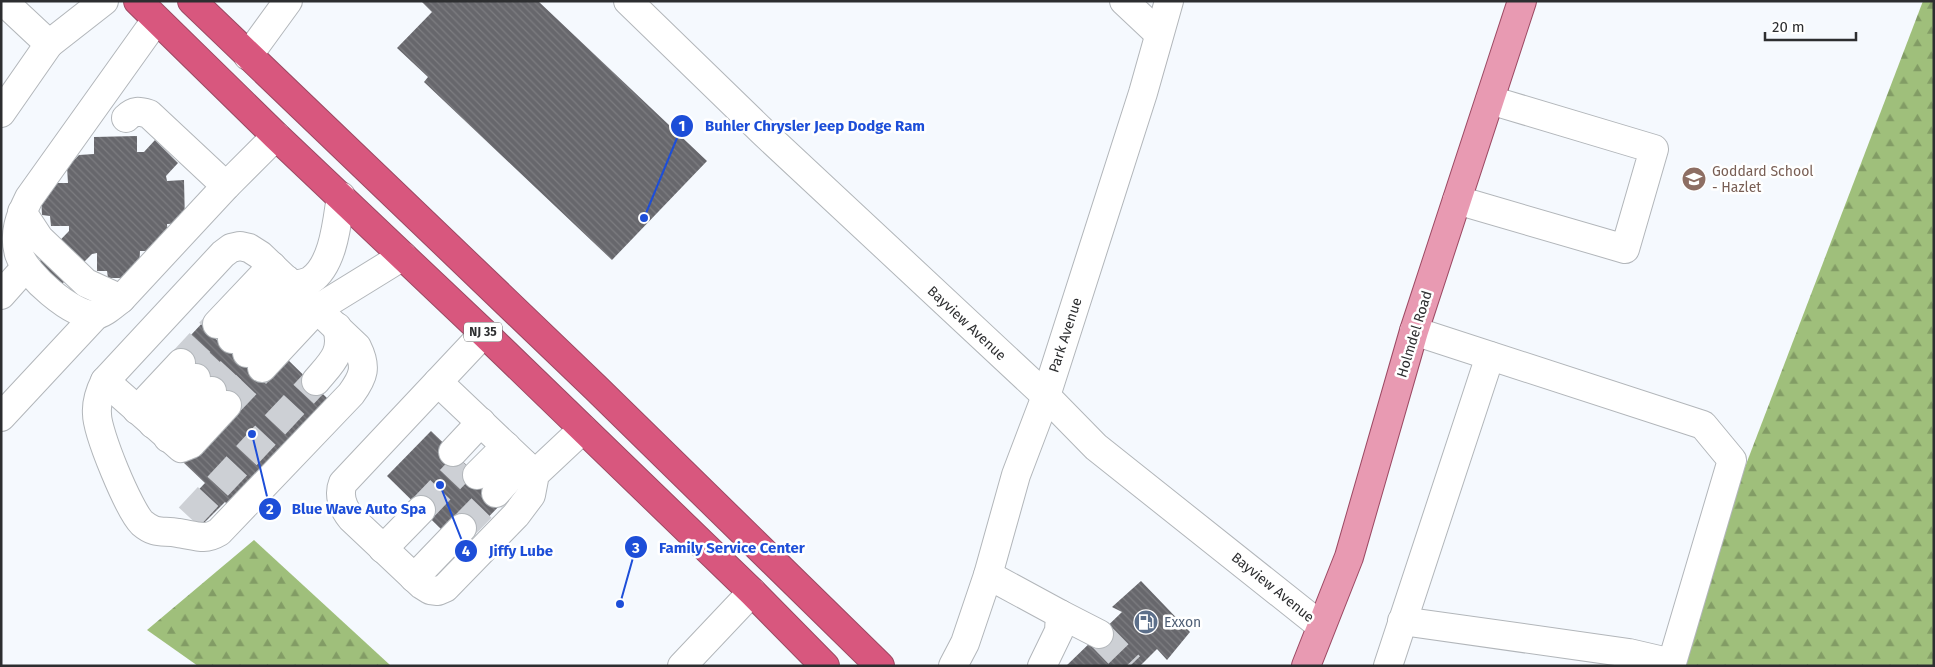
<svg xmlns="http://www.w3.org/2000/svg" width="1935" height="667" viewBox="0 0 1935 667" font-family="'Fira Sans',sans-serif">
<style>
.forest{fill:url(#forest-firs)}
.building{fill:url(#building-back-hatch)}
.lines{fill:none;stroke-linecap:round;stroke-linejoin:round}
.minor-tunnel{stroke:#cdd0d5;stroke-width:28;stroke-dasharray:28 14;stroke-linecap:butt}
.minor-casing{stroke:#b2b6ba;stroke-width:30}
.major-casing{stroke:#9c4963;stroke-width:30}
.highway-casing{stroke:#9c4963;stroke-width:30}
.minor{stroke:#fff;stroke-width:28}
.major{stroke:#e89ab2;stroke-width:28}
.highway{stroke:#d8577e;stroke-width:28}
.labels{text-anchor:middle;stroke-width:5;stroke-linejoin:round;paint-order:stroke}
.shield{fill:#fff;stroke:#6c6d6e;stroke-width:1}
.shield-label{font-size:12px;font-weight:bold;fill:#2d2e30}
.education-label{font-size:14px;fill:#785e54;stroke:#fff;text-anchor:start}
.street-label{font-size:14px;fill:#2d2e30;stroke:#fff}
.service-label{font-size:14px;fill:#4e5e75;stroke:#fff;text-anchor:start}
.leader{fill:none;stroke:#1d4ed8;stroke-width:2}
.callout-dot{fill:#1d4ed8;stroke:#fff;stroke-width:2}
.mark-label{font-size:15px;text-anchor:middle;font-weight:bold;fill:#fff}
.callout-label{font-size:15px;text-anchor:middle;font-weight:bold;fill:#1d4ed8;stroke:#fff;stroke-width:5;stroke-linejoin:round;paint-order:stroke}
</style>
<defs>
<pattern id="forest-firs" width="22" height="20" patternUnits="userSpaceOnUse" patternTransform="scale(1.25)"><rect width="22" height="20" fill="#9fbf7b"/><path d="M5 1l3.5 6h-7zM16 11l3.5 6h-7z" fill="#829c65"/></pattern>
<pattern id="building-back-hatch" width="6" height="6" patternUnits="userSpaceOnUse" patternTransform="scale(1.25)"><rect width="6" height="6" fill="#67676c"/><path d="M-1 5l2 2M0 0l6 6M5-1l2 2" fill="none" stroke="#7d7d81"/></pattern>
</defs>
<rect width="100%" height="100%" fill="#f5f9fe"/>
<g class="forest">
<polygon points="1923,1 1934,1 1934,666 1669,666"/>
<polygon points="254,540 390,665 198,666 147,630"/>
</g>
<g class="building">
<polygon points="421,1 538,1 707,161 612,260 424,82 428,77 397,48 432,12"/>
<polygon points="137,136 137,152 144,152 155,140 178,163 166,176 167,181 184,180 185,223 167,224 168,238 156,251 140,251 139,269 129,278 108,278 107,271 97,271 97,253 92,254 62,284 39,262 69,231 69,226 51,226 50,216 42,215 41,195 50,194 49,183 68,183 67,167 79,155 94,154 94,137"/>
<polygon points="205,320 284,356 328,399 227,504 225,502 201,526 181,508 205,483 183,462 236,406 177,350"/>
<polygon points="431,431 504,501 470,536 444,532 387,476"/>
<polygon points="1141,581 1190,632 1167,660 1157,649 1140,666 1066,666 1122,612 1112,607"/>
</g>
<g class="lines">
<g class="minor-tunnel">
<polyline points="181,363 217,324"/>
<polyline points="196,378 232,339"/>
<polyline points="212,391 247,353"/>
<polyline points="227,405 262,368"/>
<polyline points="421,510 465,464"/>
<polyline points="189,517 316,381"/>
<polyline points="462,528 496,493"/>
<polyline points="1099,634 1130,666"/>
</g>
<defs>
<g id="minor">
<polyline points="628,1 764,133 1046,396 1096,447 1321,626"/>
<polyline points="1124,1 1158,33"/>
<path d="M156,20L29,198C20,216 13,234 19,254C26,275 72,316 95,315C104,314 114,304 121,299L226,186L276,136"/>
<polyline points="49,44 104,1"/>
<polyline points="248,56 288,1"/>
<polyline points="1,113 49,44 3,1"/>
<path d="M126,118C134,110 139,111 149,114L226,186"/>
<polyline points="1457,200 1625,249 1654,149 1490,100"/>
<polyline points="22,212 39,238 86,283 121,299"/>
<path d="M240,246L249,248L260,255L357,347C367,367 364,376 351,394L219,532C214,535 210,537 204,537C196,537 186,534 178,533C163,530 156,535 142,523C129,510 97,433 97,414C96,402 100,391 105,381L223,254L231,248Z"/>
<path d="M293,285C299,284 306,283 311,280C334,264 337,221 341,196"/>
<polyline points="1,295 25,268"/>
<polyline points="217,324 272,266"/>
<polyline points="1414,331 1703,425 1732,460 1671,666"/>
<path d="M484,333L343,483C338,495 343,508 351,518L422,585L430,590L438,591L445,588L516,515L531,495L535,474L583,429"/>
<polyline points="232,339 287,280"/>
<polyline points="247,353 302,295"/>
<polyline points="262,368 317,309 403,256"/>
<polyline points="105,381 181,448 191,444 227,405"/>
<path d="M316,381C332,362 344,353 337,327"/>
<polyline points="438,382 535,474"/>
<polyline points="137,410 181,363"/>
<polyline points="1,417 96,315"/>
<polyline points="153,424 196,378"/>
<polyline points="168,438 212,391"/>
<polyline points="453,452 481,422"/>
<polyline points="477,475 506,446"/>
<polyline points="496,493 523,463"/>
<polyline points="383,549 421,510"/>
<polyline points="988,575 1060,614 1059,631 1042,666"/>
<polyline points="414,578 462,528"/>
<polyline points="1060,614 1099,634"/>
<polyline points="1402,621 1629,653 1672,663"/>
<polyline points="682,666 752,592"/>
<polyline points="953,666 965,643 988,575 1016,475 1046,396 1143,93 1169,1"/>
<polyline points="1388,666 1490,356"/>
</g>
<polyline id="major" points="1306,666 1349,557 1414,331 1522,1"/>
<g id="highway">
<polyline points="138,1 276,136 484,333 752,592 825,666"/>
<polyline points="192,1 596,388 880,666"/>
</g>
</defs>
<use href="#minor" class="minor-casing"/>
<use href="#major" class="major-casing"/>
<use href="#highway" class="highway-casing"/>
<use href="#minor" class="minor"/>
<use href="#major" class="major"/>
<use href="#highway" class="highway"/>
</g>
<defs>
<symbol id="school-disc" viewBox="-11 -11 22 22"><circle r="9.5" fill="#8d6e63" stroke="#fff"/><path d="M0-5L7-2L0 1L-7-2ZM-4 1L0 2.5L4 1V4Q0 6-4 4Z" fill="#fff"/></symbol>
<symbol id="fuel-disc" viewBox="-11 -11 22 22"><circle r="9.5" fill="#5c6f8a" stroke="#fff"/><path d="M-5.5-6h7V0h2V4h1.3V-2.5L3-4.5l.8-.8L6-3V5H2.5V1h-1V6h-7ZM-4.2-4.7v3.2H.2V-4.7Z" fill="#fff"/></symbol>
</defs>
<g fill-rule="evenodd">
<use href="#school-disc" x="1680" y="165" width="28" height="28"/>
<use href="#fuel-disc" x="1132" y="608" width="28" height="28"/>
</g>
<g class="labels">
<rect class="shield" x="464" y="322.5" width="38" height="19" rx="4"/>
<g class="shield-label">
<text x="483" y="336">NJ 35</text>
</g>
<g class="education-label">
<text x="1712" y="176">Goddard School<tspan x="1712" dy="16">- Hazlet</tspan></text>
</g>
<g class="street-label">
<text transform="translate(967 323) rotate(43)" y="5">Bayview Avenue</text>
<text transform="translate(1414 334) rotate(-73)" y="5">Holmdel Road</text>
<text transform="translate(1065 335) rotate(-72)" y="5">Park Avenue</text>
<text transform="translate(1273 587) rotate(39)" y="5">Bayview Avenue</text>
</g>
<g class="service-label">
<text x="1164" y="627">Exxon</text>
</g>
</g>
<path class="leader" d="M644 218L682 126M252 434L270 509M620 604L636 547M440 485L466 551"/>
<g class="callout-dot">
<circle cx="644" cy="218" r="5"/>
<circle cx="252" cy="434" r="5"/>
<circle cx="620" cy="604" r="5"/>
<circle cx="440" cy="485" r="5"/>
<circle cx="682" cy="126" r="12"/>
<circle cx="270" cy="509" r="12"/>
<circle cx="636" cy="547" r="12"/>
<circle cx="466" cy="551" r="12"/>
</g>
<g class="mark-label">
<text x="682" y="131">1</text>
<text x="270" y="514">2</text>
<text x="636" y="553">3</text>
<text x="466" y="556">4</text>
</g>
<g class="callout-label">
<text x="815" y="131">Buhler Chrysler Jeep Dodge Ram</text>
<text x="359" y="514">Blue Wave Auto Spa</text>
<text x="732" y="553">Family Service Center</text>
<text x="521" y="556">Jiffy Lube</text>
</g>
<rect width="1935" height="667" fill="none" stroke="#2d2e30" stroke-width="5"/>
<path d="M1765 32v8h91v-8" fill="none" stroke="#2d2e30" stroke-width="2.5"/>
<text x="1772" y="32" font-size="15" fill="#2d2e30" stroke="#ffffff" stroke-width="4" paint-order="stroke">20 m</text>
</svg>
